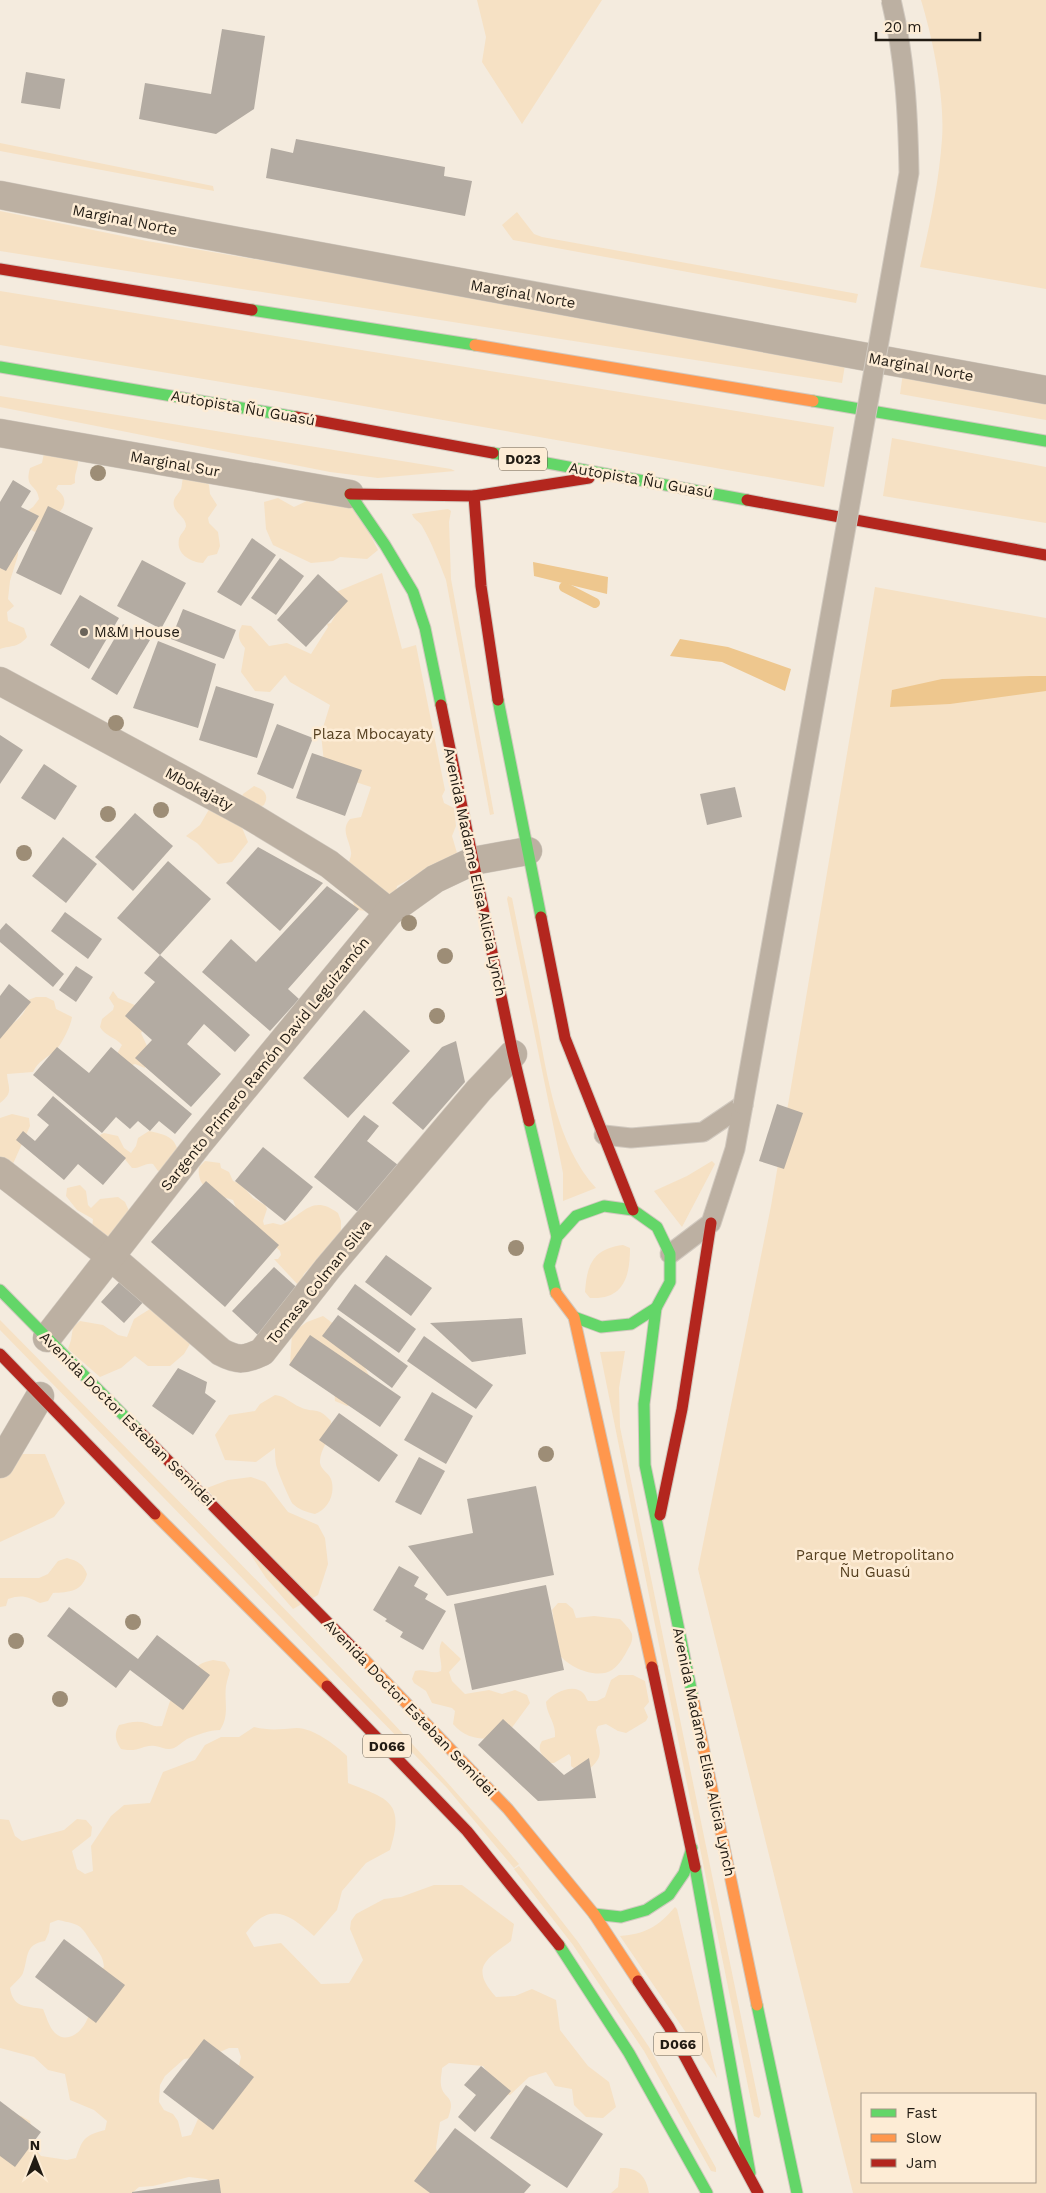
<svg xmlns="http://www.w3.org/2000/svg" width="1046" height="2193" viewBox="0 0 1046 2193" font-family="'Work Sans',sans-serif">
<style>
.green{fill:#f6e1c4;fill-rule:evenodd}
.water{fill:#eec78e}
.lines{fill:none;stroke-linecap:round;stroke-linejoin:round}
.stream{stroke:#eec78e;stroke-width:10}
.building{fill:#b3aba2}
.lane-casing{stroke:#d1c9bf;stroke-width:21}
.street-casing{stroke:#d1c9bf;stroke-width:29}
.fast-casing{stroke:#d1c9bf;stroke-width:13}
.slow-casing{stroke:#d1c9bf;stroke-width:13}
.jam-casing{stroke:#d1c9bf;stroke-width:13}
.lane{stroke:#bcb0a2;stroke-width:19}
.street{stroke:#bcb0a2;stroke-width:28}
.fast{stroke:#63d668;stroke-width:11}
.slow{stroke:#ff974d;stroke-width:11}
.jam{stroke:#b3261e;stroke-width:11}
.lane-bridge-casing{stroke:#d1c9bf;stroke-width:21;stroke-linecap:butt}
.lane-bridge{stroke:#bcb0a2;stroke-width:19}
.tree{fill:#9d8d76}
.poi-dot{fill:#6b645a;stroke:#fdecd5;stroke-width:2}
.labels{text-anchor:middle;stroke-width:5;stroke-linejoin:round;paint-order:stroke}
.shield{fill:#fdecd5;stroke:#635a4d;stroke-width:1}
.shield-label{font-size:14px;font-weight:bold;fill:#211b13}
.street-label{font-size:15px;fill:#211b13;stroke:#fdecd5}
.poi-label{font-size:15px;fill:#211b13;stroke:#fdecd5;text-anchor:start}
.park-label{font-size:15px;fill:#564020;stroke:#fdecd5}
</style>
<rect width="100%" height="100%" fill="#f4ebde"/>
<g class="green">
<polygon points="477,0 602,0 522,124 482,62 486,37"/>
<path d="M921,0H1046V289L920,267C930,224 939,182 942,139C945,98 933,39 921,0Z"/>
<polygon points="0,143 213,186 214,191 0,151"/>
<polygon points="0,211 147,241 846,359 842,383 0,251"/>
<polygon points="517,212 534,234 542,237 858,294 856,303 513,240 502,225"/>
<polygon points="0,291 834,427 824,487 312,397 0,345"/>
<polygon points="903,373 1046,399 1046,420 900,394"/>
<polygon points="0,396 451,469 455,471 378,478 330,472 0,407"/>
<polygon points="892,438 1046,467 1046,523 883,496"/>
<path d="M44,453L70,457L78,461C78,470 74,473 75,483L71,485H58L56,489C79,505 49,521 35,532L28,528L26,512L33,507L39,499C37,483 24,489 30,468L42,463Z"/>
<path d="M204,477L209,485L210,494L217,505L208,518L209,523L218,532L220,546L217,554L208,556L203,563C190,562 176,554 179,539C180,534 185,531 186,526C186,517 176,514 174,506C172,498 178,495 181,489C182,487 182,481 183,478Z"/>
<polygon points="278,498 294,507 311,499 354,503 378,550 367,559 340,557 333,561 311,563 273,545 266,529 264,502"/>
<path d="M448,509L451,511L449,522L451,579L494,814L490,815L446,580C439,562 432,543 422,526C419,521 414,520 412,514Z"/>
<path d="M0,551H18V555L10,581L8,599L14,606L7,612L8,621L24,628L27,637C18,648 12,645 0,649Z"/>
<path d="M382,573L402,649L416,645L445,790L442,796L444,803L454,808L456,826L452,836L457,853L397,886L395,898L379,912L356,910C351,897 346,881 347,867C348,862 352,857 351,852C350,841 340,830 350,819L361,817L371,787L325,772L321,734L330,705L290,682L285,675L270,692L255,691L241,672L245,648C238,640 237,635 242,625L251,626L269,646L287,643L311,654L328,627L327,624L331,623L336,614L331,594Z"/>
<path d="M875,587L1046,618V2193H853L698,1569L771,1206ZM862,2094H1035V2182H862Z"/>
<path d="M254,786C263,789 270,794 264,805L238,818L248,842L232,862L218,864L197,843L186,836L200,825L211,806L239,807L243,794Z"/>
<path d="M508,896L512,898C520,939 529,980 537,1021C547,1075 557,1146 596,1188L563,1201V1173L507,899Z"/>
<path d="M113,991L118,998L137,1006L147,1025L141,1033L147,1046L145,1068L135,1064L129,1066L118,1059V1052L122,1045C115,1037 105,1036 100,1027L102,1019L113,1010L114,1006L109,998Z"/>
<path d="M36,997H46L54,1001L56,1009L72,1017C71,1026 62,1043 56,1050C47,1058 38,1061 33,1072L7,1074C8,1088 14,1092 0,1103V1032C13,1023 26,1017 28,1000Z"/>
<polygon points="12,1114 29,1118 30,1126 12,1166 0,1166 0,1118"/>
<path d="M149,1131C161,1134 173,1135 177,1148L167,1172L158,1171L153,1164C145,1162 140,1169 132,1168L119,1152L99,1139L100,1135L104,1133L118,1136L124,1148L131,1153L136,1146L138,1138Z"/>
<path d="M205,1161L220,1163L221,1168L229,1172L233,1181L241,1184L253,1198L265,1205L267,1209L263,1221L264,1225L273,1223L281,1225C303,1215 312,1193 338,1213L341,1221V1235L304,1274L299,1286L274,1259H278L281,1255L280,1251L236,1208L233,1200C216,1195 196,1189 199,1167Z"/>
<polygon points="712,1161 715,1164 682,1227 654,1191 687,1176"/>
<polygon points="80,1185 86,1191 88,1205 91,1208 100,1199 118,1197 125,1202 135,1224 106,1240 92,1228 93,1219 77,1210 66,1196 67,1188"/>
<path d="M623,1245L630,1248C630,1276 624,1300 590,1298L585,1292C587,1264 593,1249 623,1245Z"/>
<path d="M166,1299C190,1302 192,1304 200,1327L184,1354L170,1366H148L135,1356L121,1368L100,1377L68,1349L71,1340L73,1327L80,1321L103,1325L118,1335L127,1337L134,1319Z"/>
<polygon points="323,1316 346,1333 370,1377 351,1404 347,1406 335,1401 334,1388 314,1372 300,1373 290,1365 292,1333 307,1322"/>
<path d="M0,1320C175,1499 356,1674 519,1864L514,1868L447,1788L0,1330Z"/>
<polygon points="625,1351 619,1388 620,1427 761,2114 759,2118 754,2116 600,1352"/>
<path d="M275,1395C286,1396 290,1403 300,1407C315,1414 316,1405 331,1421C333,1438 319,1449 320,1463C321,1470 329,1473 331,1479C336,1494 328,1509 315,1514C307,1512 299,1510 293,1504C291,1503 276,1468 276,1464C275,1459 275,1453 275,1448L256,1462L225,1460L215,1435L229,1415L255,1411L260,1404Z"/>
<polygon points="18,1454 45,1454 65,1503 54,1517 0,1542 0,1463"/>
<polygon points="251,1477 265,1482 288,1512 318,1525 325,1538 328,1564 318,1595 293,1609 266,1578 207,1488 228,1480"/>
<path d="M67,1558C78,1561 83,1564 87,1574C82,1592 69,1592 53,1593L48,1601L40,1603C28,1597 22,1594 8,1599L6,1606L0,1607V1578H39L48,1574L58,1561Z"/>
<path d="M558,1603H566L573,1609L576,1618L594,1616L620,1619C624,1623 630,1629 632,1634C633,1640 631,1644 628,1649C624,1657 619,1665 612,1670C597,1680 566,1667 558,1652C553,1643 555,1621 552,1610Z"/>
<path d="M442,1641L461,1659L449,1672L452,1681L465,1694L489,1690L502,1694L515,1690L527,1695L530,1703L505,1737C485,1740 468,1741 453,1724L455,1711L452,1708L432,1703L426,1691L414,1683L412,1679L415,1671C424,1668 432,1675 441,1671C443,1661 436,1652 442,1641Z"/>
<path d="M213,1660L225,1662L230,1670C229,1675 227,1680 226,1686C224,1702 230,1715 220,1730C210,1730 196,1735 187,1739C182,1742 178,1746 174,1748C167,1751 162,1747 155,1746C143,1744 139,1753 121,1749C115,1740 114,1734 119,1725C128,1723 137,1720 146,1723C153,1725 154,1727 162,1726L170,1701L179,1698C188,1679 190,1664 213,1660Z"/>
<path d="M619,1675H633L645,1681L649,1702L644,1708L648,1717L646,1721L626,1733L618,1731L606,1724L598,1726L596,1730C598,1749 607,1755 588,1770L575,1769L571,1766V1757L569,1754L554,1763H549C543,1756 536,1750 542,1741L555,1737C556,1722 547,1716 546,1702C553,1693 574,1682 584,1694C586,1696 586,1699 588,1701H597L605,1697L611,1680Z"/>
<path d="M254,1727C271,1731 280,1729 297,1728C313,1728 336,1745 347,1756L348,1783C389,1799 405,1802 390,1850L366,1863L342,1891L337,1910L314,1936C288,1913 270,1901 246,1933L254,1947L281,1943L321,1984L349,1983L363,1960L350,1929L351,1921L356,1914L384,1899L401,1897L434,1885H462L514,1924L511,1941C485,1960 470,1968 496,1997L515,1996L532,1989L556,2000L560,2030L588,2066L609,2082L616,2107L603,2118L586,2117L574,2105L572,2089L555,2086L546,2072L529,2077L510,2095L494,2091V2081L483,2066L449,2063L442,2068C442,2073 440,2079 441,2085C443,2100 457,2094 448,2118L440,2122L436,2148L445,2180L432,2193H219L214,2183L206,2179L189,2177L153,2186L139,2187L132,2193H0V2112L21,2116L30,2121L35,2149L41,2156L67,2160L76,2158C83,2138 84,2136 105,2130L107,2121L94,2110L70,2100L65,2074L48,2070L34,2057L0,2048V1819L9,1820L15,1836L22,1841L64,1830L77,1819L86,1820L92,1827L91,1836L72,1851L77,1869L85,1874L93,1871L91,1846L111,1816L124,1805L150,1803L163,1772L195,1760L205,1745L221,1737H239ZM58,1920C81,1925 80,1924 92,1943C98,1952 103,1955 104,1967L90,1979C90,1990 91,2003 89,2014C86,2028 69,2046 55,2033C49,2027 46,2016 43,2009C26,2006 13,2008 10,1988C14,1983 21,1978 23,1973C29,1956 24,1945 45,1941L49,1932L50,1923ZM229,2048H238L241,2057L239,2065L201,2112L191,2135L182,2137L178,2121L173,2114L164,2110L159,2102L160,2085L165,2076L184,2059L213,2055Z"/>
<polygon points="519,1866 578,1942 649,2047 716,2168 716,2172 711,2171 644,2051 573,1945 514,1869"/>
<path d="M675,1907L677,1909L717,2078L620,1936C645,1934 658,1927 675,1907Z"/>
<path d="M620,2168C638,2167 646,2176 649,2193H611L618,2187Z"/>
</g>
<g class="water">
<polygon points="533,562 608,577 607,594 534,576"/>
<polygon points="680,639 728,647 791,669 785,691 722,662 670,656"/>
<polygon points="1030,676 1046,676 1046,691 950,704 890,707 892,690 942,679"/>
</g>
<g class="lines">
<polyline class="stream" points="564,587 595,603"/>
</g>
<g class="building">
<polygon points="222,29 265,36 254,109 216,134 139,119 145,83 211,94"/>
<polygon points="26,72 65,79 60,109 21,103"/>
<polygon points="296,139 445,167 444,176 472,181 465,216 266,178 271,148 293,153"/>
<polygon points="13,480 31,491 21,507 39,516 6,571 0,568 0,502"/>
<polygon points="48,506 93,528 61,595 16,573"/>
<polygon points="252,538 276,555 241,606 217,592"/>
<polygon points="280,558 304,576 276,615 251,598"/>
<polygon points="142,560 186,583 161,629 117,606"/>
<polygon points="318,574 348,601 306,647 277,620"/>
<polygon points="80,595 119,618 89,669 50,645"/>
<polygon points="183,609 236,630 224,659 171,639"/>
<polygon points="123,624 150,640 117,695 91,679"/>
<polygon points="158,641 216,664 198,728 133,708"/>
<polygon points="216,686 274,704 257,758 199,740"/>
<polygon points="277,724 313,738 293,789 257,774"/>
<polygon points="0,735 23,750 0,784"/>
<polygon points="312,753 362,770 345,816 296,798"/>
<polygon points="44,764 77,786 55,820 21,798"/>
<polygon points="735,787 742,817 707,825 700,794"/>
<polygon points="135,813 173,846 133,891 95,857"/>
<polygon points="63,837 97,864 66,903 32,876"/>
<polygon points="258,847 323,883 280,931 226,883"/>
<polygon points="168,861 211,899 160,955 117,918"/>
<polygon points="327,886 359,909 288,989 299,999 270,1031 202,972 231,939 256,962"/>
<polygon points="65,912 102,939 88,959 51,931"/>
<polygon points="6,923 64,974 53,987 0,942 0,930"/>
<polygon points="160,955 250,1035 235,1052 204,1024 187,1044 221,1074 191,1107 135,1058 152,1040 125,1016 155,982 144,973"/>
<polygon points="76,966 93,977 76,1002 59,990"/>
<polygon points="9,984 31,1002 0,1039 0,996"/>
<polygon points="364,1010 410,1051 348,1118 303,1078"/>
<polygon points="456,1041 465,1082 423,1130 392,1103 442,1047"/>
<polygon points="57,1047 89,1073 111,1047 192,1114 175,1134 159,1121 150,1131 138,1121 130,1129 116,1117 102,1133 33,1075"/>
<polygon points="53,1096 126,1158 103,1185 78,1164 64,1180 16,1140 23,1131 35,1141 49,1125 37,1115"/>
<polygon points="777,1104 803,1113 784,1169 759,1161"/>
<polygon points="364,1115 379,1126 367,1141 398,1165 359,1213 314,1177"/>
<polygon points="263,1147 313,1187 285,1221 235,1181"/>
<polygon points="206,1181 279,1245 225,1307 151,1242"/>
<polygon points="386,1255 432,1288 411,1316 365,1282"/>
<polygon points="274,1267 303,1293 261,1338 232,1311"/>
<polygon points="123,1278 146,1299 124,1323 101,1302"/>
<polygon points="355,1284 416,1329 399,1353 337,1309"/>
<polygon points="338,1315 408,1366 392,1388 322,1336"/>
<polygon points="522,1318 526,1354 472,1362 430,1323"/>
<polygon points="310,1335 401,1397 380,1427 289,1365"/>
<polygon points="424,1336 493,1385 476,1409 407,1361"/>
<polygon points="178,1368 207,1382 205,1393 216,1401 193,1435 152,1406"/>
<polygon points="432,1392 473,1416 446,1464 404,1440"/>
<polygon points="339,1413 398,1455 379,1482 319,1440"/>
<polygon points="419,1457 445,1471 421,1515 395,1502"/>
<polygon points="536,1486 554,1575 447,1596 408,1546 473,1533 467,1499"/>
<polygon points="399,1566 419,1577 414,1586 428,1594 425,1599 446,1611 423,1650 400,1637 403,1632 385,1621 387,1619 373,1610"/>
<polygon points="546,1585 564,1670 472,1690 454,1604"/>
<polygon points="69,1607 138,1659 157,1635 210,1675 183,1710 130,1670 116,1688 47,1636"/>
<polygon points="503,1719 564,1775 589,1758 596,1798 538,1801 478,1745"/>
<polygon points="64,1939 125,1985 96,2023 35,1977"/>
<polygon points="204,2039 254,2077 213,2130 163,2092"/>
<polygon points="481,2066 511,2091 475,2132 458,2117 476,2095 464,2085"/>
<polygon points="526,2085 603,2134 567,2188 490,2138"/>
<polygon points="0,2101 41,2132 15,2167 0,2156"/>
<polygon points="455,2128 531,2185 524,2193 430,2193 414,2181"/>
<polygon points="219,2179 221,2193 132,2193 132,2192"/>
</g>
<g class="lines">
<defs>
<g id="lane">
<polyline points="604,1135 631,1138 703,1132 743,1105"/>
<polyline points="670,1254 711,1223 735,1149 743,1105"/>
</g>
<g id="street">
<polyline points="0,195 194,233 1046,390"/>
<polyline points="0,433 350,494"/>
<polyline points="0,681 250,816 329,864 389,912"/>
<path d="M0,1171L110,1256L221,1352C238,1361 245,1360 262,1352L328,1268L479,1090L513,1054"/>
<polyline points="47,1338 199,1143 389,912 435,879 473,861 528,851"/>
<polyline points="0,1464 40,1396"/>
</g>
<g id="fast">
<polyline points="252,310 475,345"/>
<polyline points="0,367 296,417"/>
<polyline points="813,401 1046,441"/>
<polyline points="493,453 747,500"/>
<polyline points="350,494 385,545 413,592 425,628 441,705"/>
<polyline points="498,700 541,917"/>
<polyline points="529,1121 557,1237"/>
<polyline points="0,1290 140,1432"/>
<polyline points="556,1293 549,1266 557,1237 576,1216 604,1206 633,1210 657,1227 670,1254 670,1282 656,1308 631,1324 601,1327 574,1317"/>
<polyline points="656,1308 644,1404 645,1465 693,1698"/>
<polyline points="695,1867 750,2173"/>
<polyline points="594,1914 621,1917 646,1910 669,1895 684,1873 692,1848"/>
<polyline points="559,1945 629,2053 707,2193"/>
<polyline points="757,2005 797,2193"/>
</g>
<g id="slow">
<polyline points="475,345 813,401"/>
<polyline points="556,1293 574,1317 652,1667"/>
<polyline points="155,1514 327,1686"/>
<polyline points="360,1655 508,1809 594,1914 638,1981"/>
<polyline points="693,1698 757,2005"/>
</g>
<g id="jam">
<polyline points="0,269 252,310"/>
<polyline points="296,417 493,453"/>
<polyline points="350,494 474,496 589,478"/>
<polyline points="474,496 481,586 498,700"/>
<polyline points="747,500 1046,555"/>
<polyline points="441,705 513,1054 529,1121"/>
<polyline points="541,917 565,1038 633,1210"/>
<polyline points="0,1354 155,1514"/>
<polyline points="140,1432 360,1655"/>
<polyline points="660,1515 682,1409 711,1223"/>
<polyline points="652,1667 695,1867"/>
<polyline points="327,1686 467,1831 559,1945"/>
<polyline points="638,1981 669,2027 758,2193"/>
</g>
</defs>
<use href="#lane" class="lane-casing"/>
<use href="#street" class="street-casing"/>
<use href="#fast" class="fast-casing"/>
<use href="#slow" class="slow-casing"/>
<use href="#jam" class="jam-casing"/>
<use href="#lane" class="lane"/>
<use href="#street" class="street"/>
<use href="#fast" class="fast"/>
<use href="#slow" class="slow"/>
<use href="#jam" class="jam"/>
<defs>
<path id="lane-bridge" d="M743,1105L909,173C908,114 905,57 891,0"/>
</defs>
<use href="#lane-bridge" class="lane-bridge-casing"/>
<use href="#lane-bridge" class="lane-bridge"/>
</g>
<g class="tree">
<circle cx="98" cy="473" r="8"/>
<circle cx="116" cy="723" r="8"/>
<circle cx="161" cy="810" r="8"/>
<circle cx="108" cy="814" r="8"/>
<circle cx="24" cy="853" r="8"/>
<circle cx="409" cy="923" r="8"/>
<circle cx="445" cy="956" r="8"/>
<circle cx="437" cy="1016" r="8"/>
<circle cx="516" cy="1248" r="8"/>
<circle cx="546" cy="1454" r="8"/>
<circle cx="133" cy="1622" r="8"/>
<circle cx="16" cy="1641" r="8"/>
<circle cx="60" cy="1699" r="8"/>
</g>
<circle class="poi-dot" cx="84" cy="632" r="5"/>
<g class="labels">
<g class="shield">
<rect x="499" y="447.5" width="48" height="23" rx="4"/>
<rect x="363" y="1734.5" width="48" height="23" rx="4"/>
<rect x="654" y="2032.5" width="48" height="23" rx="4"/>
</g>
<g class="shield-label">
<text x="523" y="464">D023</text>
<text x="387" y="1751">D066</text>
<text x="678" y="2049">D066</text>
</g>
<g class="street-label">
<text transform="translate(125 220) rotate(11)" y="5">Marginal Norte</text>
<text transform="translate(523 294) rotate(10)" y="5">Marginal Norte</text>
<text transform="translate(921 367) rotate(10)" y="5">Marginal Norte</text>
<text transform="translate(243 408) rotate(10)" y="5">Autopista Ñu Guasú</text>
<text transform="translate(175 464) rotate(10)" y="5">Marginal Sur</text>
<text transform="translate(641 480) rotate(10)" y="5">Autopista Ñu Guasú</text>
<text transform="translate(199 789) rotate(28)" y="5">Mbokajaty</text>
<text transform="translate(475 872) rotate(78)" y="5">Avenida Madame Elisa Alicia Lynch</text>
<text transform="translate(265 1064) rotate(-51)" y="5">Sargento Primero Ramón David Leguizamón</text>
<text transform="translate(319 1282) rotate(-51)" y="5">Tomasa Colman Silva</text>
<text transform="translate(127 1419) rotate(45)" y="5">Avenida Doctor Esteban Semidei</text>
<text transform="translate(410 1708) rotate(46)" y="5">Avenida Doctor Esteban Semidei</text>
<text transform="translate(704 1752) rotate(78)" y="5">Avenida Madame Elisa Alicia Lynch</text>
</g>
<g class="poi-label">
<text x="94" y="637">M&amp;M House</text>
</g>
<g class="park-label">
<text x="373" y="739">Plaza Mbocayaty</text>
<text x="875" y="1560">Parque Metropolitano<tspan x="875" dy="17">Ñu Guasú</tspan></text>
</g>
</g>
<rect x="861" y="2093" width="175" height="90" fill="#fdecd5" stroke="#a59887"/>
<rect x="871" y="2109" width="25" height="8" fill="#63d668" stroke="#a59887"/>
<text x="906" y="2118" font-size="15" fill="#211b13">Fast</text>
<rect x="871" y="2134" width="25" height="8" fill="#ff974d" stroke="#a59887"/>
<text x="906" y="2143" font-size="15" fill="#211b13">Slow</text>
<rect x="871" y="2159" width="25" height="8" fill="#b3261e" stroke="#a59887"/>
<text x="906" y="2168" font-size="15" fill="#211b13">Jam</text>
<g transform="translate(35 2158)" stroke="#fdecd5" stroke-width="4" paint-order="stroke">
<path d="M0-4L9 19L0 12L-9 19Z" fill="#211b13"/>
<text y="-8" font-size="14" font-weight="bold" text-anchor="middle" fill="#211b13">N</text>
</g>
<path d="M876 32v8h104v-8" fill="none" stroke="#211b13" stroke-width="2.5"/>
<text x="884" y="32" font-size="15" fill="#211b13" stroke="#fdecd5" stroke-width="4" paint-order="stroke">20 m</text>
</svg>
